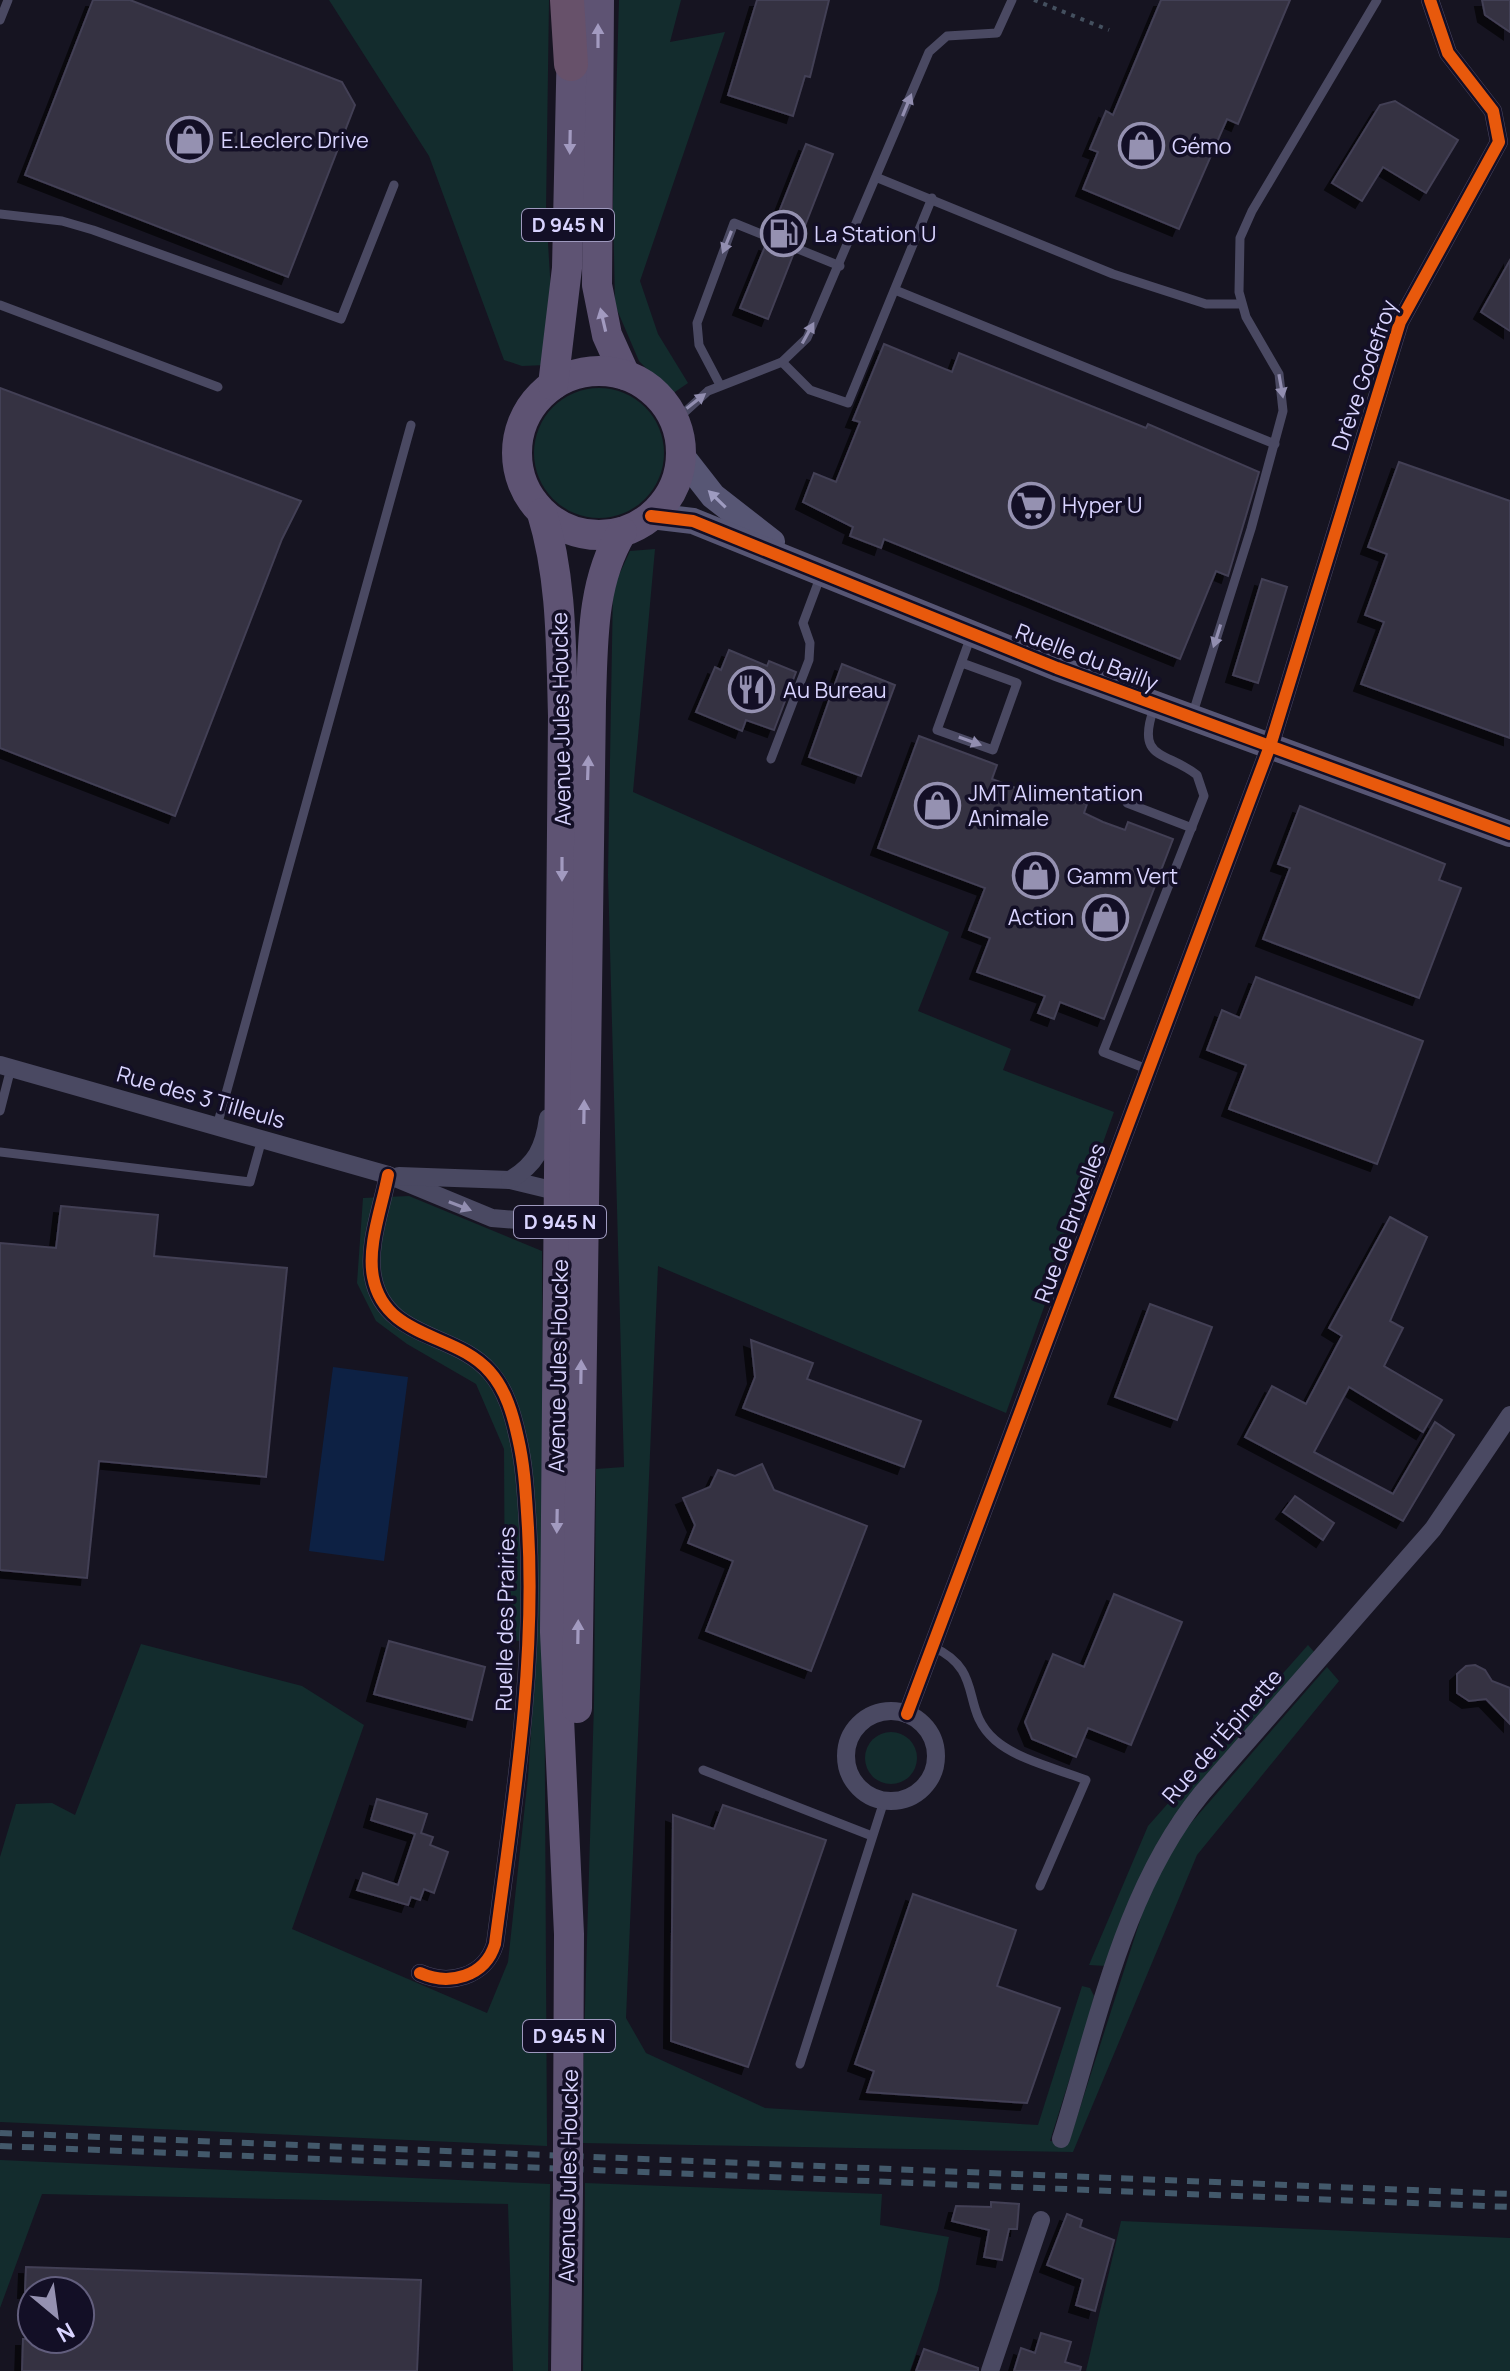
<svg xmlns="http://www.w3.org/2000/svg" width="1510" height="2371" viewBox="0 0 1510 2371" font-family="Manrope,sans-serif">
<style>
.green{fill:#132c2d}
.water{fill:#0d2144}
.building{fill:#343243;stroke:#433f54;stroke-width:2;filter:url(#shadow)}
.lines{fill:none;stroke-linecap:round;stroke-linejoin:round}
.path{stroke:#44505f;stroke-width:4;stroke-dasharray:4 6;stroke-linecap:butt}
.lane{stroke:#4a4962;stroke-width:9}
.street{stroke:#4a4962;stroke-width:18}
.secondary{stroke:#575674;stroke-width:26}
.primary{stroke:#5e5373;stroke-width:30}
.highway{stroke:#67516a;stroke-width:34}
.rail{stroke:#43596b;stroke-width:6;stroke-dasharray:12 10;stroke-linecap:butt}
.primary-bridge{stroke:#5e5373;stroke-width:30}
.cycleway-casing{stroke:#130f26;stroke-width:17}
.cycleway{stroke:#e8590c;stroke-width:12}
.oneway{fill:#a29ac0}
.oneway2{fill:#928eb0}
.oneway3{fill:#9e9bc0}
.labels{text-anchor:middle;stroke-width:7;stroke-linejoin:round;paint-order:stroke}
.shield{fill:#130f26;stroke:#9e99be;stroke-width:2}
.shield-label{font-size:20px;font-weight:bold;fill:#d9d4ff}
.poi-label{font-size:22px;fill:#d9d4ff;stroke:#130f26;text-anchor:start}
.street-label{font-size:22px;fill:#d9d4ff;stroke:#130f26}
</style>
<defs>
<filter id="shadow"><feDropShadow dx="-7" dy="7" stdDeviation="0" flood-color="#0009"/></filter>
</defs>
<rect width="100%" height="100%" fill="#161421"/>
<g class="green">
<polygon points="329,0 549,0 546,210 552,309 546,365 522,366 504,360 429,156"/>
<polygon points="619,0 681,0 670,42 725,32 640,281 658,334 688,383 672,394 639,361 615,305 613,205"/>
<circle cx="599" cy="453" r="65"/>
<polygon points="655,549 633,792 949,932 918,1011 1011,1049 1003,1070 1114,1112 1006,1413 658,1266 626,2018 646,2053 765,2108 1038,2125 1082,1986 1090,1988 1094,1996 1090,2014 1050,2141 1069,2142 1146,1902 1177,1839 1327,1667 1339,1681 1197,1855 1073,2152 581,2143 594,1703 596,1469 624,1467 608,875 613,588 630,551"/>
<polygon points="409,1196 542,1251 547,2146 0,2122 0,1857 16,1804 52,1803 75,1815 141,1644 302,1686 364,1725 292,1929 487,2013 508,1962 528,1777 537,1645 505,1638 504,1449 476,1384 407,1344 376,1321 357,1283 363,1198"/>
<polygon points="1308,1645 1317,1655 1171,1820 1140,1878 1106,1966 1089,1965 1148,1826"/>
<circle cx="891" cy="1758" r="26"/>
<polygon points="0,2160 550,2184 548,2371 513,2371 508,2204 42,2194 0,2308"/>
<polygon points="585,2183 882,2194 880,2225 949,2237 938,2290 910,2371 583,2371"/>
<polygon points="1121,2221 1510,2238 1510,2371 1086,2371"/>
</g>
<polygon class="water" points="333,1367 408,1377 384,1561 309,1551"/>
<g class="building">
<polygon points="93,0 130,0 342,82 355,105 288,277 25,175"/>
<polygon points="757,0 829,0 810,77 805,76 793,116 728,95"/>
<polygon points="1161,0 1290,0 1238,124 1227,119 1179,229 1083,189 1098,152 1090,149 1106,111 1113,115"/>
<polygon points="1482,0 1510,0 1510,32 1485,15"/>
<polygon points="1395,101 1458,140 1426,193 1383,167 1362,201 1332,183 1380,105"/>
<polygon points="806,144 833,154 799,241 772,230"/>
<polygon points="766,244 793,255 768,319 740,308"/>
<polygon points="1510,260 1510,331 1481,312"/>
<polygon points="884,344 952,372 959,353 1146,428 1148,424 1259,472 1228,576 1216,571 1180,659 884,539 881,548 850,536 853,527 803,502 814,473 836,482 860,422 853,420"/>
<polygon points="0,388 301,501 282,539 175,816 0,748"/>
<polygon points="1399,462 1510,501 1510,738 1361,684 1384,622 1365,615 1387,554 1368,547"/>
<polygon points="1262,579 1287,587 1258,683 1233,675"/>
<polygon points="729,650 767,666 769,661 796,672 774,730 746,720 742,731 696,712 715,667 721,670"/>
<polygon points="842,664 895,685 861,776 809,757"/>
<polygon points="919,736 997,765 992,779 1045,799 1048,790 1087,804 1084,813 1103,822 1125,830 1128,822 1173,839 1104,1019 1060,1002 1054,1019 1038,1013 1045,996 977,972 990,938 969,930 985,888 878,848"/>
<polygon points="1300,806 1445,864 1439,880 1461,888 1419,998 1263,939 1290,868 1278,864"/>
<polygon points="1256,977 1423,1041 1377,1164 1229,1109 1246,1065 1207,1050 1222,1010 1240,1018"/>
<polygon points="61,1206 158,1215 154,1256 287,1268 266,1477 99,1461 87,1578 0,1570 0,1243 56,1248"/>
<polygon points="1390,1217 1427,1237 1390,1321 1403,1328 1384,1366 1442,1400 1423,1432 1349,1387 1314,1452 1393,1494 1435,1422 1454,1435 1403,1521 1245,1437 1272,1386 1306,1404 1342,1336 1329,1328"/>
<polygon points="1150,1304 1212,1327 1177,1420 1115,1397"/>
<polygon points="751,1340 813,1363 807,1379 921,1421 904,1467 743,1408 755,1377"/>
<polygon points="762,1464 774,1490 867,1526 811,1671 706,1631 733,1561 688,1543 695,1525 683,1498 710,1487 718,1470 735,1476"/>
<polygon points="1295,1496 1334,1523 1323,1540 1283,1512"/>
<polygon points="1114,1594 1182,1622 1131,1745 1088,1728 1076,1757 1032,1739 1025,1722 1053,1654 1084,1667"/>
<polygon points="389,1641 485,1667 472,1720 374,1694"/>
<polygon points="1475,1665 1485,1670 1492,1681 1510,1688 1510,1724 1486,1699 1469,1701 1457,1693 1457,1674 1466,1666"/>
<polygon points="377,1799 427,1814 421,1833 433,1837 430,1845 448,1852 434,1893 424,1889 420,1900 411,1897 408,1905 357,1890 363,1873 398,1885 415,1834 371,1820"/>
<polygon points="723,1805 826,1840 748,2067 671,2041 673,1815 714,1829"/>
<polygon points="913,1894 1016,1930 997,1986 1060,2008 1027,2103 867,2092 874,2071 855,2064"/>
<polygon points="991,2202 1019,2204 1017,2229 1009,2229 1002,2260 984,2257 989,2230 952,2221 956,2206 991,2207"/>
<polygon points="1067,2214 1082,2220 1080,2227 1114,2240 1095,2311 1076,2305 1083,2279 1047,2265"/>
<polygon points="26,2267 421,2280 417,2371 22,2371 23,2339 80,2339 80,2291 25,2291"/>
<polygon points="1041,2333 1071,2342 1065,2362 1081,2367 1080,2371 1014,2371 1021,2348 1035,2353"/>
<polygon points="924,2349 978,2368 978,2371 916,2371"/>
</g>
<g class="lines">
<polyline class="path" points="1034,0 1109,30"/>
<g class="lane">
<polyline points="0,20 8,0"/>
<polyline points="878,178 1113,274 1206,304 1241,304"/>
<polyline points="0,214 62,221 93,230 341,319 394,185"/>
<polyline points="895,290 1275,444"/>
<polyline points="0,305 218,387"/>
<polyline points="782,362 810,390 848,403 932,198"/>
<polyline points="720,385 699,345 697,323 734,223 840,266"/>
<polyline points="675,421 708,391 782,362 807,338 929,52 947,36 997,33 1012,0"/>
<polyline points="962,663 1017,683 993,750 937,730 971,636"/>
<polyline points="1192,716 1251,529 1283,411 1279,374 1246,317 1239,292 1240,238 1252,211 1377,0"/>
<polyline points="771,759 809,660 810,643 803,623 821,575"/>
<polyline points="1127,803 1192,828"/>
<path d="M1147,1069L1103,1052L1204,796L1197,775C1167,751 1135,761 1154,708"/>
<polyline points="0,1111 11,1068"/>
<polyline points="217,1126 411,425"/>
<polyline points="0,1152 250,1182 262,1139"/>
<path d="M933,1647C986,1671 959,1709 995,1740C1018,1760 1058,1769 1086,1780L1040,1886"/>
<polyline points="703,1770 872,1836"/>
<polyline points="800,2064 884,1801"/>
</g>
<g class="street">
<polyline points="0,1065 388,1175 492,1218 565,1224"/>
<path d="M388,1175C382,1207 367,1245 373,1277C385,1340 456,1332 490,1372C506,1390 513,1415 518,1438C525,1468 526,1498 528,1528C536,1668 513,1806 495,1944C485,1977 449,1986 420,1973"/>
<polyline points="399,1176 510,1180 568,1194"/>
<path d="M510,1180C536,1164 544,1148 548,1118"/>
<circle cx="891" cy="1756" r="45"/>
<polyline points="907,1714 1270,746 1400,322 1499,142 1493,111 1448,53 1430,0"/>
<path d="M1061,2139C1098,2023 1123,1890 1202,1793L1433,1529L1510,1415"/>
<polyline points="990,2371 1041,2220"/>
</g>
<g class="secondary">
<polyline points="681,455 713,496 772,542"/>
<polyline points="651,516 693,521 1057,668 1510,834"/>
</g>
<g class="primary">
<polyline points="599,0 597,285 607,335 625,375"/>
<circle cx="599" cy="453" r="82"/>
<polyline points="553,385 567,268 572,40"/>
<path d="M542,513C562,578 561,647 563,716L555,1632L569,1934L568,2137"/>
<path d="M577,1708L591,702C593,644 591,583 622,532"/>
<polyline points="566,2371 568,2189"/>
</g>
<polyline class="highway" points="567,0 571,64"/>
<g class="rail">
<polyline points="0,2133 1510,2194"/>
<polyline points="0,2146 1510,2207"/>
</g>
<polyline class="primary-bridge" points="568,2189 568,2137"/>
<defs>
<g id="cycleway">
<polyline points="651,516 693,521 1057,668 1510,834"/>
<path d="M388,1175C382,1207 367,1245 373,1277C385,1340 456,1332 490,1372C506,1390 513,1415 518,1438C525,1468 526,1498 528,1528C536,1668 513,1806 495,1944C485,1977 449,1986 420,1973"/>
<polyline points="907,1714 1270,746 1400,322 1499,142 1493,111 1448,53 1430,0"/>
</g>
</defs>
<use href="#cycleway" class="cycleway-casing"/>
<use href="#cycleway" class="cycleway"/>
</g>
<defs><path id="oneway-solid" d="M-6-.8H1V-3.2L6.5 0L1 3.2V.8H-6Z" transform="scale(2)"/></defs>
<g class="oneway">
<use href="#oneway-solid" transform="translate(598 36) rotate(-90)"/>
<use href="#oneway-solid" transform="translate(570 142) rotate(91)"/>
<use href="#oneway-solid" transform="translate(603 320) rotate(-103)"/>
<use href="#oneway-solid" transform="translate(588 768) rotate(-88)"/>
<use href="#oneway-solid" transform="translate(562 869) rotate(90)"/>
<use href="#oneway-solid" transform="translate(584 1112) rotate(-89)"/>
<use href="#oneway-solid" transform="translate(581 1372) rotate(-89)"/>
<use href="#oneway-solid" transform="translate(557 1521) rotate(91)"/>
<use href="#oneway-solid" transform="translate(578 1632) rotate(-89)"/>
</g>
<g class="oneway2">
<use href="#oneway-solid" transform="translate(907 105) rotate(-68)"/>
<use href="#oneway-solid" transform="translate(727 242) rotate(112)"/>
<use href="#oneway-solid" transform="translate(808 333) rotate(-61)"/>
<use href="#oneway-solid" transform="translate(1281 386) rotate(80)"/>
<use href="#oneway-solid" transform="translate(696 401) rotate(-38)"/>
<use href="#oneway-solid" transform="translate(1217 636) rotate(108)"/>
<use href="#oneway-solid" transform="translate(970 741) rotate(20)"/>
<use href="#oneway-solid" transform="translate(460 1206) rotate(21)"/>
</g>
<use class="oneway3" href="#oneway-solid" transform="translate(717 499) rotate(-136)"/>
<defs>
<symbol id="shop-ring" viewBox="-11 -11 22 22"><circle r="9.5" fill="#130f26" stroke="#9591b1" stroke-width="1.5"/><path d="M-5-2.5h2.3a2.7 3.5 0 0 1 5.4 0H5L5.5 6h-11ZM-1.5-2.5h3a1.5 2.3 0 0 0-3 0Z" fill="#9591b1"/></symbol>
<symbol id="fuel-ring" viewBox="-11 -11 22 22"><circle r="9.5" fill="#130f26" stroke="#9591b1" stroke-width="1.5"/><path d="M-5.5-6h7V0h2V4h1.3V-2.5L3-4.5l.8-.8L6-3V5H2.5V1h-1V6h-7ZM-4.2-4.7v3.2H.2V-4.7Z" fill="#9591b1"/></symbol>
<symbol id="supermarket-ring" viewBox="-11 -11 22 22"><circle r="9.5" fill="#130f26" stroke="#9591b1" stroke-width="1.5"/><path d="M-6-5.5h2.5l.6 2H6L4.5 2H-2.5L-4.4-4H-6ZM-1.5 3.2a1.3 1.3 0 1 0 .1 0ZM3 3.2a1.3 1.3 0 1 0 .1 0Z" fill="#9591b1"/></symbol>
<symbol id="restaurant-ring" viewBox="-11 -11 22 22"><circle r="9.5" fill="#130f26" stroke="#9591b1" stroke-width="1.5"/><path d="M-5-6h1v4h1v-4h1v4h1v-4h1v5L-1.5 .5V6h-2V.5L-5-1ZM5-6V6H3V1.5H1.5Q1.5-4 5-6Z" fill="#9591b1"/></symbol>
</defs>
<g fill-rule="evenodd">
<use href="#shop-ring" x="164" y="114" width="51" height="51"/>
<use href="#shop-ring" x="1116" y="120" width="51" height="51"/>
<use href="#fuel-ring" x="758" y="208" width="51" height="51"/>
<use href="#supermarket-ring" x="1006" y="480" width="51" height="51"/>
<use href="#restaurant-ring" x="726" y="664" width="51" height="51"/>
<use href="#shop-ring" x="912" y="780" width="51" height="51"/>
<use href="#shop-ring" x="1010" y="850" width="51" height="51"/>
<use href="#shop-ring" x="1080" y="892" width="51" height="51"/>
</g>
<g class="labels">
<g class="shield">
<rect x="522" y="209" width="92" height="32" rx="6"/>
<rect x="514" y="1206" width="92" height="32" rx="6"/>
<rect x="523" y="2020" width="92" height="32" rx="6"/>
</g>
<g class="shield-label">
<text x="568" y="232">D 945 N</text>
<text x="560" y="1229">D 945 N</text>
<text x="569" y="2043">D 945 N</text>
</g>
<g class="poi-label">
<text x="221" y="148">E.Leclerc Drive</text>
<text x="1172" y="154">Gémo</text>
<text x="814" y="242">La Station U</text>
<text x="1062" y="513">Hyper U</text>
<text x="783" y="698">Au Bureau</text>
<text x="968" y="801">JMT Alimentation<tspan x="968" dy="25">Animale</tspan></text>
<text x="1067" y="884">Gamm Vert</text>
<text x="1074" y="925" text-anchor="end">Action</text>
</g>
<g class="street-label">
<text transform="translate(1364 375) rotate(-71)" y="8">Drève Godefroy</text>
<text transform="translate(1087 657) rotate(21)" y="8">Ruelle du Bailly</text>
<text transform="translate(561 719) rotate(-91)" y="8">Avenue Jules Houcke</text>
<text transform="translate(201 1097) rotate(16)" y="8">Rue des 3 Tilleuls</text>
<text transform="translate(1070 1223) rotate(-70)" y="8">Rue de Bruxelles</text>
<text transform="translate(558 1366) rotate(-89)" y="8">Avenue Jules Houcke</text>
<text transform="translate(505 1619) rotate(-89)" y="8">Ruelle des Prairies</text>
<text transform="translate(1222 1736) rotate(-49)" y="8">Rue de l'Épinette</text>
<text transform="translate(568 2176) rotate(-89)" y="8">Avenue Jules Houcke</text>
</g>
</g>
<g transform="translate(56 2315) rotate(151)"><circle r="38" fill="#130f26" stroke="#625e7d" stroke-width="2"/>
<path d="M0-6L14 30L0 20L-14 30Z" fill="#9591b1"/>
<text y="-12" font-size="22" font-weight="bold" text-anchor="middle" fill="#d9d4ff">N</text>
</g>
</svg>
